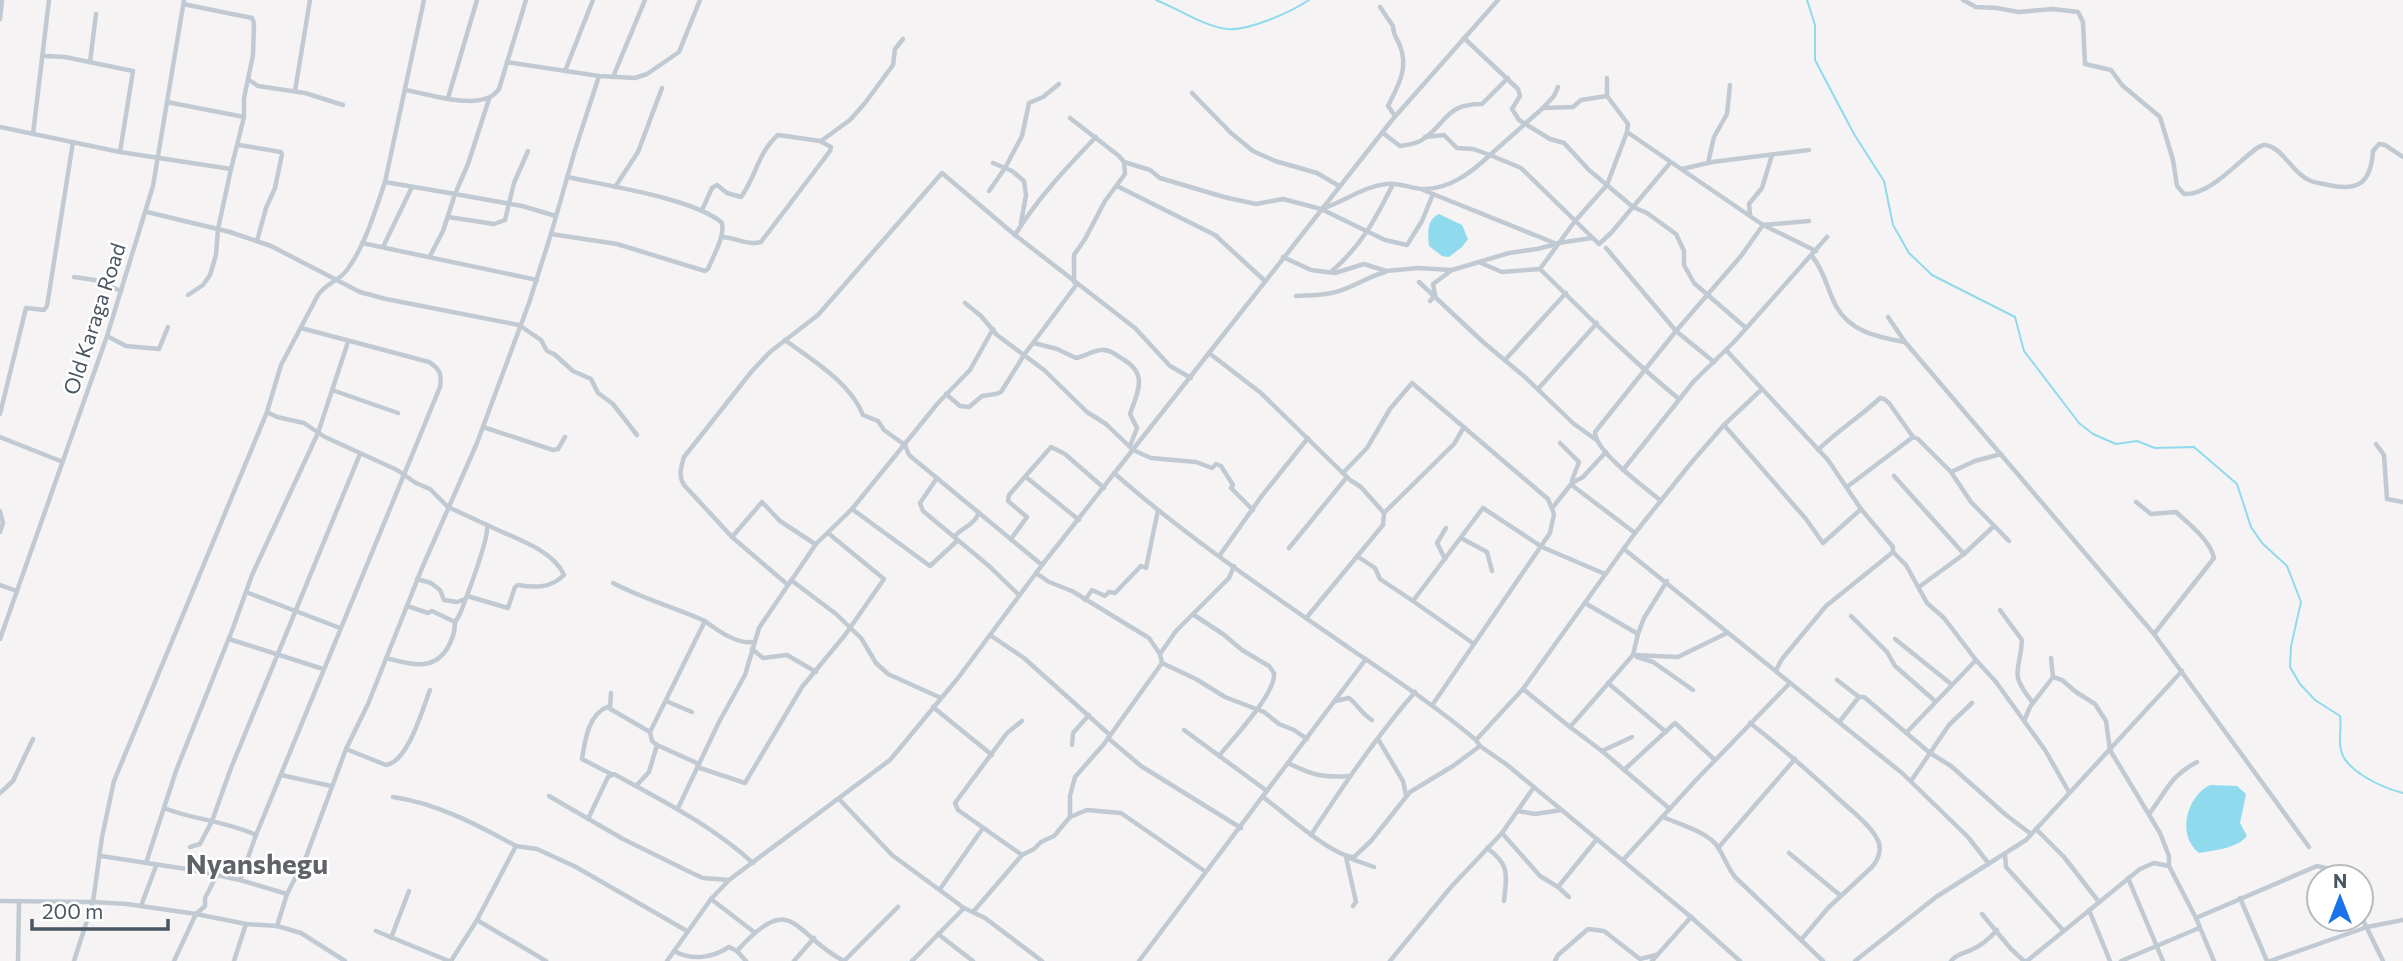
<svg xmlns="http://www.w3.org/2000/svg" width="2403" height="961" viewBox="0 0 2403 961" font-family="Commissioner,sans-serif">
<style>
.water{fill:#90daee}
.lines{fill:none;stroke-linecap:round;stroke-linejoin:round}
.stream{stroke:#90daee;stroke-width:2}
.minor{stroke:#c1cad2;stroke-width:4.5}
.labels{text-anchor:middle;stroke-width:5;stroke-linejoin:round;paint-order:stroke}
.street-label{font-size:21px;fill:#4a5661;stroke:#fff}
.district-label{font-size:28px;font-weight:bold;fill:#5f6368;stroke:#fff}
</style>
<rect width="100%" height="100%" fill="#f5f3f3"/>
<g class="water">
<path d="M1439,214L1462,225L1468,239L1462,247L1449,257L1442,256L1429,246C1428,234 1426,220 1439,214Z"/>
<path d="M2210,785L2237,786L2246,794L2240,823L2247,836C2236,849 2215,850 2199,853C2176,835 2187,796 2210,785Z"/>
</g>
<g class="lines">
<g class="stream">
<path d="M1156,0C1179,9 1203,26 1227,29C1249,31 1291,12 1309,0"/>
<path d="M1807,0L1815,25V60L1854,134L1884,181L1893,225L1909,253L1932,275L2015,317L2024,351L2079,423L2093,434L2116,444L2137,441L2155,448L2194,447L2237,484L2251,527L2262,543L2287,566L2301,602L2291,646L2290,667L2300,684L2315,700L2340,716C2342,728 2338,739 2341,750C2345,771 2383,788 2403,793"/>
</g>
<g class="minor">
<path d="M1963,0L1976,7L1997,8L2018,12L2053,9L2078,12L2083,22L2085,64L2111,70L2122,85L2160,117L2173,160L2177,186L2184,194C2215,196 2253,143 2265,145C2282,147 2292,172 2307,179C2313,183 2321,183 2328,185C2359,192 2371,182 2373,151L2379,144L2385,145L2403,157"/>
<polyline points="183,4 252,18 254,23 253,55 244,98 244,117 231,169"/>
<path d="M1380,7L1393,26C1393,36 1397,37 1400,46C1409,68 1398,86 1388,106L1395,116"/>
<polyline points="0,19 2,0"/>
<polyline points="1464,38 1518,89 1520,96 1512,109 1519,120 1550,139 1564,143 1589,170 1633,207 1647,213 1676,234 1684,251 1684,265 1694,283 1746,328"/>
<polyline points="44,56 65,57 133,71 120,152"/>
<polyline points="90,62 96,14"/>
<polyline points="507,62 599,76 635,78 647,74 679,52 700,0"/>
<polyline points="565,71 593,0"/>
<polyline points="613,77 645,0"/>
<polyline points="1607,78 1607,96 1628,124 1627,132 1763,225 1816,251"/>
<polyline points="249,80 258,86 305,93 343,105"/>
<path d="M405,90C430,94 483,113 499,89L526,0"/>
<polyline points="295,91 310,0"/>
<polyline points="1192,93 1231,133 1253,151 1275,161 1317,173 1339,186"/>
<polyline points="448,98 477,0"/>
<polyline points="489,99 468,164 455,194 522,206 556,216"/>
<polyline points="167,102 244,117"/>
<polyline points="1543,108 1554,96 1558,87"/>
<polyline points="1070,118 1119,156 1124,162 1125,174 1105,201 1085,239 1074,255 1074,282"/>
<polyline points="0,127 120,152 231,169 218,229 216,255 210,275 203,285 188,295"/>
<path d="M1627,132L1607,185L1575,221L1540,269C1585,313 1630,359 1679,399"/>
<path d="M1383,133L1400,146C1407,145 1416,144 1422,140C1448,123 1444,104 1482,104L1508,78"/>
<polyline points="33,134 49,0"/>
<polyline points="1425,137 1444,135 1457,148 1473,149 1490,155 1543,108 1573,107 1581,100 1607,96"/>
<polyline points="821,141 850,120 865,103 893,65 895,49 903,39"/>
<polyline points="239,145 281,152 282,154 275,188 266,208 257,241"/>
<polyline points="1124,162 1150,170 1160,178 1224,197 1256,204 1283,199 1321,209 1385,240 1407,245 1422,221 1433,194"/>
<polyline points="993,163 1012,171 1024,181 1026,195 1021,223"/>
<polyline points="1708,163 1714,137 1727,114 1730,85"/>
<polyline points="1682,169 1712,162 1809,150"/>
<polyline points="385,182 455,194 443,231 430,256"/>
<polyline points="1117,186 1215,235 1265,281"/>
<polyline points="615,187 638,152 662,88"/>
<polyline points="1423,190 1557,244 1537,249 1509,253 1452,270 1433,284 1435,295 1430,301"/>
<polyline points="989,191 1005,168 1022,136 1029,103 1043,97 1059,84"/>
<path d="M1321,209C1344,202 1362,187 1386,184C1400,182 1411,189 1424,189C1450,189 1472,172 1490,155L1521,168L1599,244L1611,233L1670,163"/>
<path d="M702,210L712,188L717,185L727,193L741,197C756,177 758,152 778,135L820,141L831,147L830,151L761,242C748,246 735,237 721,237"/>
<polyline points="147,212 230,232 271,246 360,292 386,299 519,325 541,340 547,351 554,354 573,371 591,379 598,393 613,404 637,435"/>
<polyline points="1750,215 1749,204 1762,188 1772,155"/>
<polyline points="448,217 494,224 505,220 514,183 528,151"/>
<polyline points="551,234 575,150 599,76"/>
<path d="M1015,235C1037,199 1067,167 1096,137"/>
<polyline points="362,243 537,280"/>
<polyline points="1558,243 1592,238"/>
<polyline points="383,247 412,187"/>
<polyline points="1606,248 1676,331 1714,362"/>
<path d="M1812,256C1825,272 1827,289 1836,306C1850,332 1878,337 1904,342"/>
<polyline points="1283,257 1311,270 1335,273 1364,264 1386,271 1418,268 1451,270"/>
<polyline points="1481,263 1502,272 1540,269"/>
<path d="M1331,272C1362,245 1375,220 1393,184"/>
<polyline points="74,277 95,280 121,291"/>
<polyline points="1419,282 1483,342 1525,377 1574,424 1595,439"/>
<path d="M1296,296C1311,295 1327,296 1342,290C1357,285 1370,276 1385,272"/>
<polyline points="965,303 981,316 997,335 1044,370 1087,412 1106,424 1133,450 1151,458 1196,462 1212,468 1216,464 1221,466 1233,485 1231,488 1253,510"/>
<polyline points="1888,317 1905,342 2154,634 2309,847"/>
<polyline points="107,336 126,346 159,349 168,327"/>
<path d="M785,340C813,361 850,382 863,415L878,421L884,430L905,445L909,455L1042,565"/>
<path d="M1034,343L1057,349L1076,358C1084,357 1091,351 1101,350C1109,349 1115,354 1121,358C1148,373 1139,389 1130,414L1137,428L1130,446"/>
<polyline points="1726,350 1828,460 1861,509 1893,547 1893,552 1906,565 1927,603 1944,618 1976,660 1996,682 2045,750 2069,792"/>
<polyline points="1209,353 1392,120 1498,0"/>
<polyline points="1505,360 1566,293"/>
<polyline points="1538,389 1597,323"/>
<polyline points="332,390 398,413"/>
<polyline points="946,394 960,406 969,407 982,396 996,394 1001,392 1024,355 1077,284"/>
<path d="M267,412L277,417L304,423L325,437L397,470L416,483L430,489L448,507L487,525C490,538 466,598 460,614L455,622"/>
<polyline points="0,414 26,308 44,310 47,306 73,142"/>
<polyline points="1724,425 1806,519 1823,543 1861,509"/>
<polyline points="483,427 553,450 558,449 565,437"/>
<polyline points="0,437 63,462"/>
<polyline points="1560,443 1579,462 1572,480 1573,486 1635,533"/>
<polyline points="2376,444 2384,455 2387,499 2403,502"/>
<path d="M1818,450C1837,431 1860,417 1880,398L1884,399L1889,403L1913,437"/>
<polyline points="1623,470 1694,381 1734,342 1827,237"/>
<polyline points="1951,472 1975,461 2001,454"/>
<path d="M1114,473C1189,539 1273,595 1355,652C1396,680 1438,708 1476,740L1480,746L1506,764L1691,917L1740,961"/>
<polyline points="1343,473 1367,448 1390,409 1412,383 1548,499 1554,514 1550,533 1474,644"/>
<polyline points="1894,476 1964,554"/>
<polyline points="1026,477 1079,520"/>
<polyline points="937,478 920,503 923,511 989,566 1019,595"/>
<polyline points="1847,487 1913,437 1918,439 1951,472 1971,502 2009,541"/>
<path d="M1661,501C1646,488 1595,452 1595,432L1676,331L1741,256L1763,225L1809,221"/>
<path d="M2136,502L2151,514L2176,512C2189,524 2210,540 2214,558L2154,634"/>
<polyline points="1553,507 1572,483 1583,477 1606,452"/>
<polyline points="852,509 930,566 957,541"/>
<polyline points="0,511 3,523 0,532"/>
<polyline points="1384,513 1454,444 1464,427"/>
<path d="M955,536C963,527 973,526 979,513"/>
<polyline points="732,537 762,502 780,521 815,544"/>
<polyline points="1461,538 1487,552 1492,571"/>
<polyline points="1011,539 1027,517 1008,501 1009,495 1051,447 1065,454 1104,488"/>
<polyline points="1289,548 1347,477"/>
<polyline points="1624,549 1902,773 1968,837 1989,864"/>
<polyline points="1220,555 1261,497 1308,438"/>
<polyline points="1357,556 1375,568 1380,579 1413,601"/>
<polyline points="1445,559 1437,543 1446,528"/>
<polyline points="1036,573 1049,582 1072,591 1149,638 1160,654 1162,663 1104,744 1075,777 1070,796 1070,817"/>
<polyline points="417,579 431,583 440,590 444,600 457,602 465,599"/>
<polyline points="791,580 836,614 861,638 876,663 888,674 941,698"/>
<path d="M613,583C643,599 674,607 705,621"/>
<polyline points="0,585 17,591"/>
<path d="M788,585L732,537L684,485C678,475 681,468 684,457L752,371L770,352L818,315L942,173L1015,235L1135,328L1170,366L1191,378"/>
<polyline points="1919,587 1964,554 1994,526"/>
<polyline points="246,592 340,628"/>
<path d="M467,596L508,608L515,587L518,585C536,588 551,588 564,575C553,549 511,537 487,525"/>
<polyline points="1085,600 1092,590 1105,596 1109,592 1115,593 1141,566 1146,568 1158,510"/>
<polyline points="1585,603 1638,634"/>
<path d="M2000,610L2022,640C2020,674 2008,671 2033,703"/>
<path d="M1194,615L1223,634L1242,650L1269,666L1274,673C1276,694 1233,738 1219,756"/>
<polyline points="1851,616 1887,652 1895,666 1935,701"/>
<polyline points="990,635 1024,658 1110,735"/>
<polyline points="0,639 107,336 153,186 184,0"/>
<polyline points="229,639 323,669"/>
<polyline points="1895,639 1951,684"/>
<polyline points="752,649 763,658 787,655 816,672"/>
<polyline points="1160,654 1176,631 1229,578 1234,566"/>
<polyline points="1633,655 1678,657 1727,633"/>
<polyline points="1637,657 1653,662 1693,690"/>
<path d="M386,658C409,664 432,672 447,649C452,640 455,633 455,622L432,611L428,613L407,606"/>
<polyline points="1162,663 1196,679 1225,697 1264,712 1279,724 1294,730 1307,739"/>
<polyline points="1776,670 1782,659 1826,606 1893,552"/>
<polyline points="2053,677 2062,680 2076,692 2095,704 2106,721 2110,750 2160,833 2169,856 2169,866 2196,918 2214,961"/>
<polyline points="1837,680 1859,697"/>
<polyline points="1608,683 1666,732"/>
<polyline points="1523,689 1570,727 1633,655 1638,634 1644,618 1667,581"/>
<polyline points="666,701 692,712"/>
<path d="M1335,701L1349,698C1358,705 1362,714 1372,720"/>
<polyline points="1433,704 1474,644 1413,601 1483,508 1542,547 1605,574"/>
<polyline points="933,707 992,755"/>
<polyline points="610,708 611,693"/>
<polyline points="1840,721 1859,697 1864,697 1930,753 1951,766 2006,815 2031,834"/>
<polyline points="2024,721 2030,707 2053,677 2051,658"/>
<path d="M1750,723C1782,748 1812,774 1842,802C1853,812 1869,824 1876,837C1883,847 1879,859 1872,867L1828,908L1801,940"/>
<polyline points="1570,727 1602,751 1670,809"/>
<polyline points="1184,730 1267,791"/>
<polyline points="1907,732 1976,660"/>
<polyline points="1108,738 1141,766 1241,828"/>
<polyline points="1378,739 1403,781 1406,795"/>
<polyline points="1476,740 1523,689 1635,533 1691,463 1724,425 1761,390"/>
<polyline points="1072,745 1073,733 1089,715"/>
<path d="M346,749L386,765C408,762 422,710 430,690"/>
<polyline points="1602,751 1632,737"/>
<path d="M1288,763C1312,775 1323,778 1349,776"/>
<path d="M699,764L657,745L652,741L650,732L705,621C717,630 736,644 752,642"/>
<polyline points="697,767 745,783 802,687 845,635 884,579 828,533"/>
<polyline points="1624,770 1675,723 1715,760"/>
<path d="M611,774L582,759C585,741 588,715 607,707L650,732"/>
<polyline points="281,775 331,786"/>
<polyline points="1911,781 1949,725 1972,703"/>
<polyline points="636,786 649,772 657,745"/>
<polyline points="0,793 13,781 33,739"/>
<polyline points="549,796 623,839 694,874 703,878 729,880"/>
<path d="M393,797C436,803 478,825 516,846"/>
<path d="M1263,797C1284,812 1331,856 1354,857L1371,841L1410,792L1453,766L1480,746"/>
<polyline points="839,799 892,855 964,908 912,961"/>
<path d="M164,808C194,820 226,821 256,835"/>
<polyline points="678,808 719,722 745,675 759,628 816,544 852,509 938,403 970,370 993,329"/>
<polyline points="1518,811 1535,814 1562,810"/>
<path d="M2149,814C2167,791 2169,777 2197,762"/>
<path d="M1663,817C1679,824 1708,832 1718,847C1724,857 1728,868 1735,877L1823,961"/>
<path d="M588,819L608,777L614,774C663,801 711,825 753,863"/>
<polyline points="2036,829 2064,857 2099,902"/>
<polyline points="1502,833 1540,876 1558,887"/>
<path d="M1311,835C1343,786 1376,737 1415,692"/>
<polyline points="190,847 200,844 212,821 231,768 360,454"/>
<path d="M1487,848C1510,865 1507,874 1504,901"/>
<polyline points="1718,848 1795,759"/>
<polyline points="1789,853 1841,896"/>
<polyline points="1022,855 958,810 955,803 1007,733 1022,721"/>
<polyline points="2005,855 2006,867 2063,930"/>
<polyline points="101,856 193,870 240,880 287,894"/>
<polyline points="1623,860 1696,780 1790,683"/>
<polyline points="146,863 176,771 233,628 252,575 318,433 348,342"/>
<polyline points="2128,878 2163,961"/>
<path d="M240,880L256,835L440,387C442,374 440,369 429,362L301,328"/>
<polyline points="940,889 983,828"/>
<polyline points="1569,897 1558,887 1597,839"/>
<polyline points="2240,898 2267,961"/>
<polyline points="711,899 754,932"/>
<polyline points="0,901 93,902 127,904 196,914 246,924 277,926 301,933 345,961"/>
<polyline points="141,906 156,866"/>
<polyline points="1353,906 1356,902 1346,857 1374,867"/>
<polyline points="964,908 985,918 1042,961"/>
<polyline points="2089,910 2110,961"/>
<polyline points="973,912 1022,855 1034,849 1041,842 1054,836 1070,817 1087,810 1121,813 1206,872"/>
<polyline points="1982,914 2011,949 2024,961"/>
<polyline points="2361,916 2383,961"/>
<polyline points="2196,918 2317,866 2326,868 2335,877"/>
<polyline points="477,920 546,961"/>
<path d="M277,926L287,894L306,857L346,749L368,704L422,568L477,443L529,303L551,234L617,244L705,271L708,269C713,256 725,237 722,223C696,199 604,185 567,177"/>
<polyline points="376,931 449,961"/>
<polyline points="938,934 973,961"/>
<polyline points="391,938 409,891"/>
<path d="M674,951C692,961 712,958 729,947L737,951L746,961"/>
<path d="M737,951C793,888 793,935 844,961"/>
<polyline points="18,961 19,901"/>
<path d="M74,961L93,902L102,837L114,781L267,412L281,365L318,295C327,282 338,282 347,270C365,246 375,211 385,182L424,0"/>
<polyline points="174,961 196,914 205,906 205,898 217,875"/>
<polyline points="234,961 246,924"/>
<polyline points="451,961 477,920 516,846 537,849 576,867 687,931"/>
<polyline points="667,961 711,899 729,880 890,760 958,678 1042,565 1209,353 1261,393 1350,480 1361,487 1384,513 1383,525 1307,617"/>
<polyline points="794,961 814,938"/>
<polyline points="844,961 898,907"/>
<polyline points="1139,961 1366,659"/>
<polyline points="1390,961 1451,887 1502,833 1534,787"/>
<polyline points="1555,961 1558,955 1588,929 1604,931 1640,959 1656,955"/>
<polyline points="1652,961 1691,917"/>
<polyline points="1855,961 1936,897 2026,840 2182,671"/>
<path d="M1951,961C1957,953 1964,954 1973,949C1982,945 1990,938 1997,930"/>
<polyline points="2027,961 2140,869 2154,863 2169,866"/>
<polyline points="2121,961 2199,928"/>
<polyline points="2270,961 2367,927 2403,920"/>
</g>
</g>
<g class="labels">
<g class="street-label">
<text transform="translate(95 319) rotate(-72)" y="7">Old Karaga Road</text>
</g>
<g class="district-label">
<text x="257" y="874">Nyanshegu</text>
</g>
</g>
<g transform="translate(2340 898)"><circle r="33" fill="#ffffff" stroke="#b7bbc0" stroke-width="2"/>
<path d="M0-5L12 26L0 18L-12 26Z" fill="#1a73e8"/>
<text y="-10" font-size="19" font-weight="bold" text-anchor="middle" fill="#4a5661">N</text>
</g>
<path d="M32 919v10h136v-10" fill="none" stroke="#4a5661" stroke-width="3.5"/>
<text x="42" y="919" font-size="21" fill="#4a5661" stroke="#ffffff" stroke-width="5" paint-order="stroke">200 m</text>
</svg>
